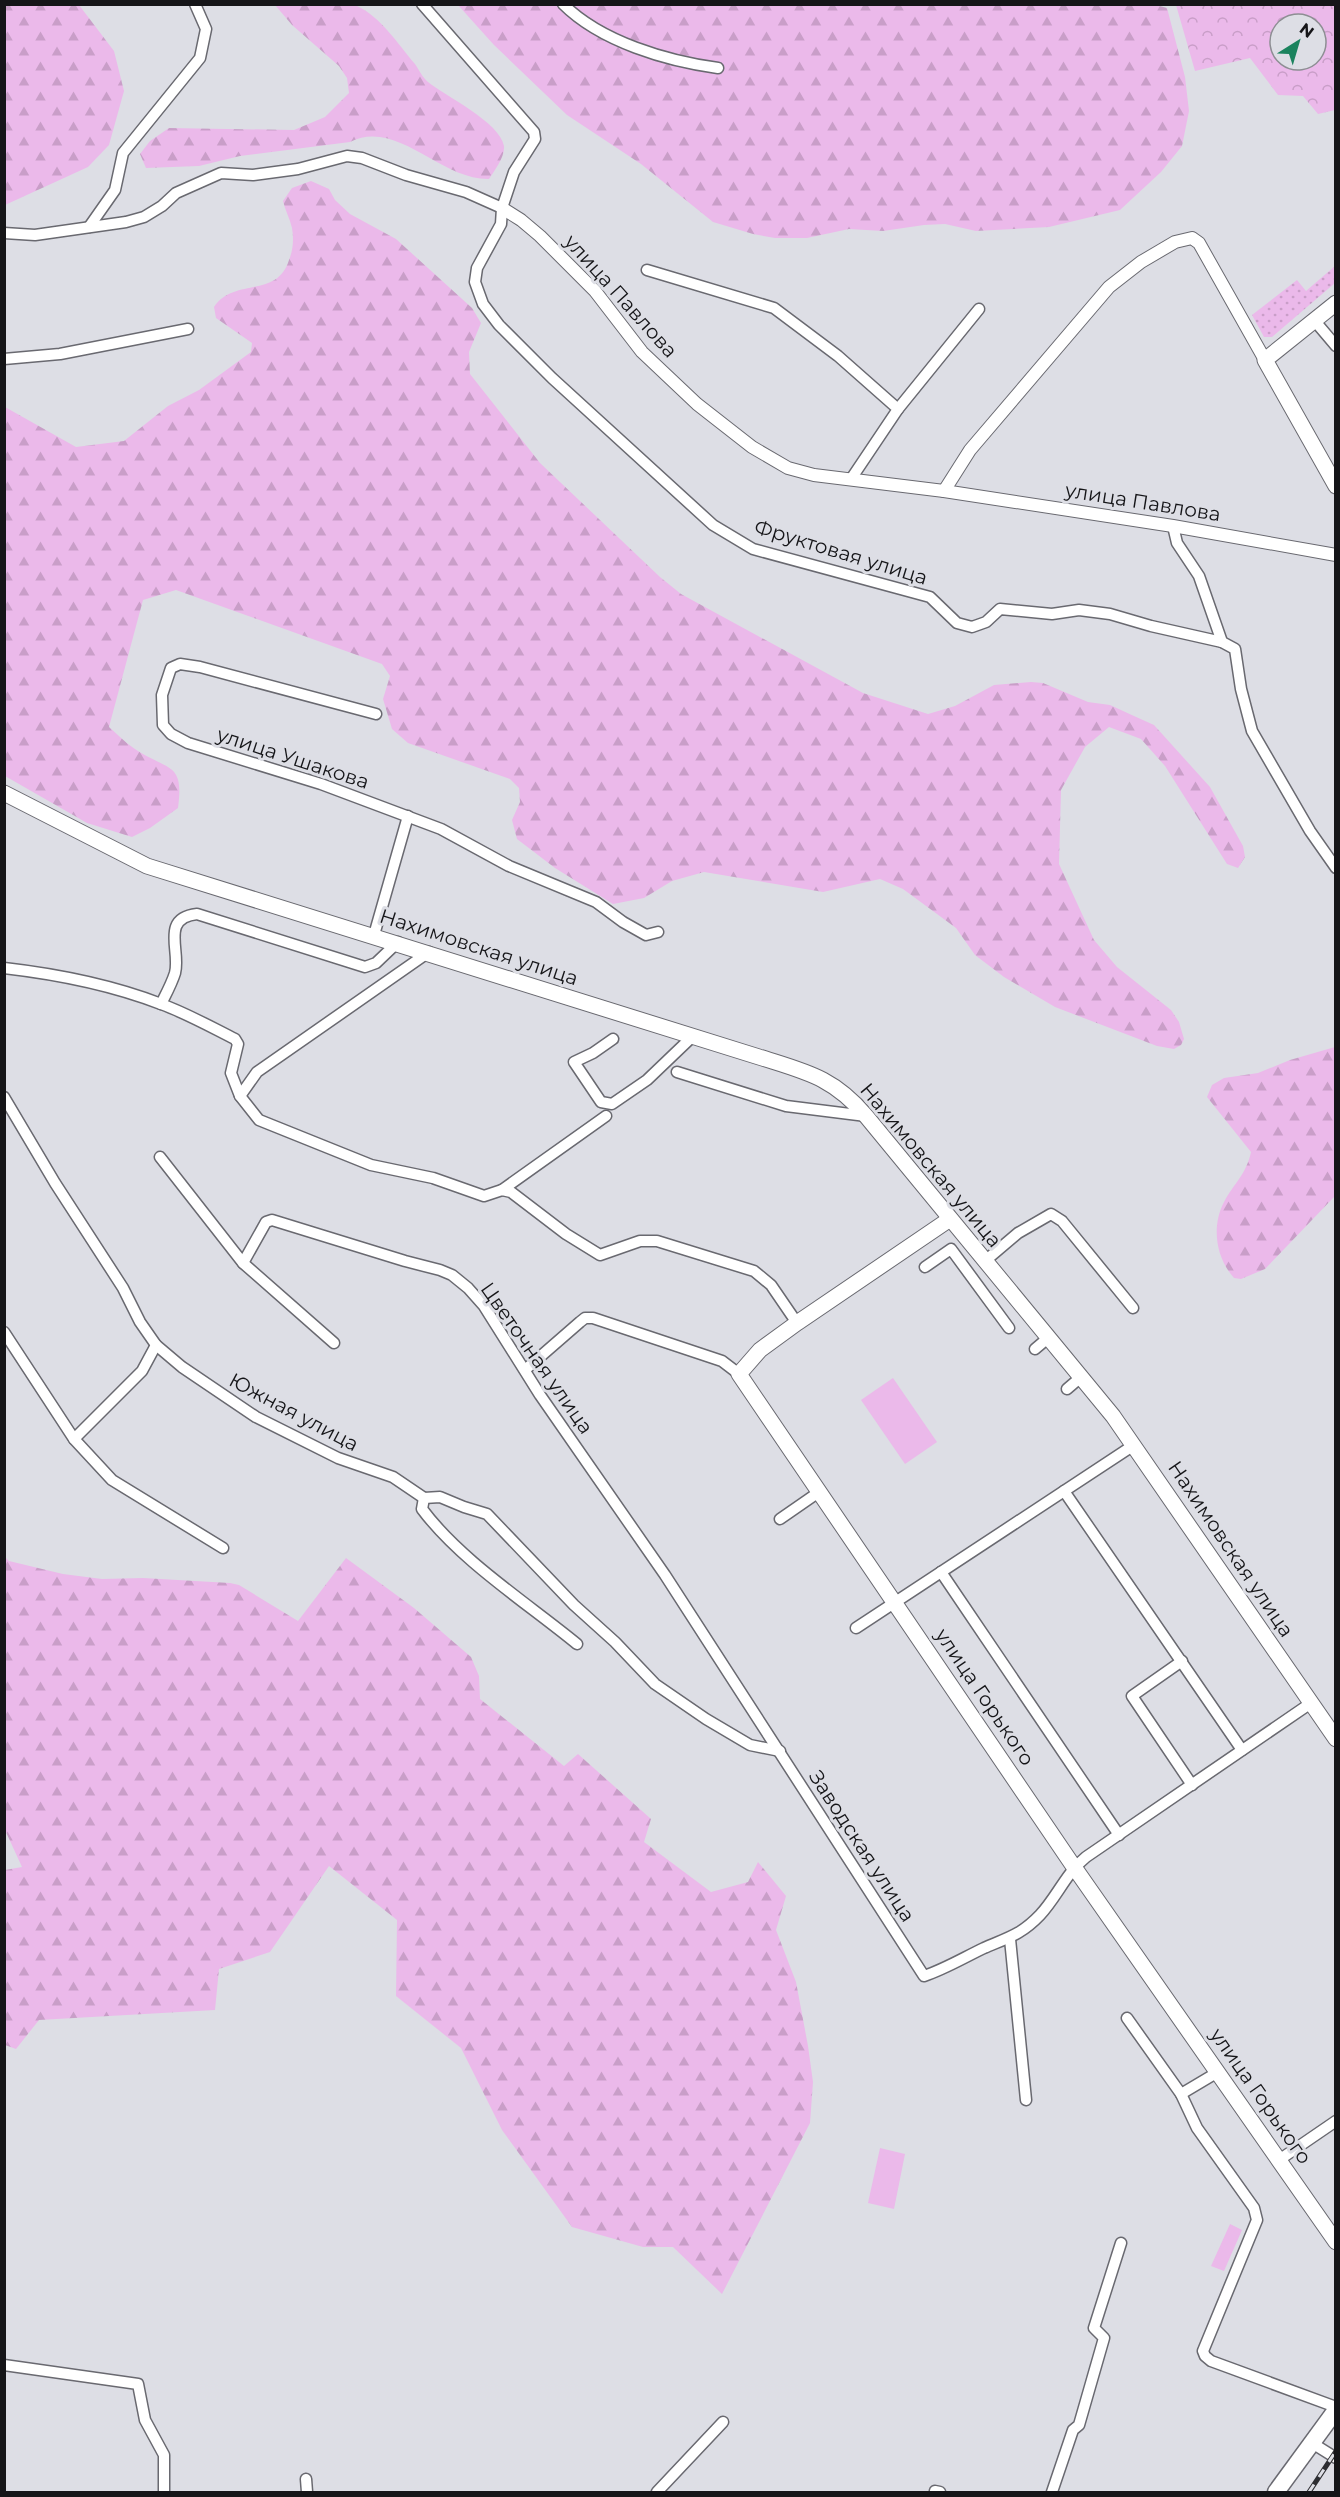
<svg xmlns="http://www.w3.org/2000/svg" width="1340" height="2497" viewBox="0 0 1340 2497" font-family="Montserrat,sans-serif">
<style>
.grass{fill:url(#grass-dots)}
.forest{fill:url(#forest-firs)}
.park{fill:url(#park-crowns);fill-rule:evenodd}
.pitch{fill:#ebb9ea}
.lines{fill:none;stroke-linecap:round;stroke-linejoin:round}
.minor-casing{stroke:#696970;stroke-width:13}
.tertiary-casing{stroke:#696970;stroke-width:14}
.secondary-casing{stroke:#696970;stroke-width:17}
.primary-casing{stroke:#696970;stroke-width:19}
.minor{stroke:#fff;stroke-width:10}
.tertiary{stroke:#fff;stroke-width:12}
.secondary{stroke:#fff;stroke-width:15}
.primary{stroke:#fff;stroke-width:16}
.rail-casing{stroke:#2e2e32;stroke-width:5}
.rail{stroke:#dddee5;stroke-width:3;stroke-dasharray:9;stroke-linecap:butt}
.labels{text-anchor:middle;stroke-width:6;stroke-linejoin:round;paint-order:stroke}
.street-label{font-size:20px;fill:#151518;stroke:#dddee5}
</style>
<defs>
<pattern id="grass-dots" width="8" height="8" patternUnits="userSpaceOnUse" patternTransform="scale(1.5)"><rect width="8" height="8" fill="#ebb9ea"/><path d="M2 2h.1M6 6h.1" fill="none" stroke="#c99ec8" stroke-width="1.8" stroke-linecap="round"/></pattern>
<pattern id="forest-firs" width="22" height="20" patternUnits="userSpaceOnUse" patternTransform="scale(1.5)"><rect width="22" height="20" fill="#ebb9ea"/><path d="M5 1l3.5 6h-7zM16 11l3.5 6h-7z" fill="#c99ec8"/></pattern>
<pattern id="park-crowns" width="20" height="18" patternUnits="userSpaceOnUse" patternTransform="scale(1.5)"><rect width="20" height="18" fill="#ebb9ea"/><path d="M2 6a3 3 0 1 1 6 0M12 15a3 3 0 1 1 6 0" fill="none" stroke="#c99ec8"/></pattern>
</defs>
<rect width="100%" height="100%" fill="#dddee5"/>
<polygon class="grass" points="1335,266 1335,283 1272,337 1264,337 1252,315 1297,280 1306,291"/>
<g class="forest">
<polygon points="4,5 79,5 114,51 124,91 109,145 88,167 5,205"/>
<path d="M275,5C291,4 346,0 357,6C381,17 398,44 415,64C419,70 423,78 428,82C445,96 500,122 504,146C505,157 494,171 489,179C440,180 397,118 350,142L240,156L199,166L146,168L140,154L150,141L169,128L294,130L325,117L349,93L347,78L339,66L292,25Z"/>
<polygon points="458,5 1156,5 1167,8 1185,77 1189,111 1182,146 1161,172 1120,210 1049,227 976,231 945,224 924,225 883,231 849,229 807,238 775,238 753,234 713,222 641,164 567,115 494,45"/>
<path d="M311,181L329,189L335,200L350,214L396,239L472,308L481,323L469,352L470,374L540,463L660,577L681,594L863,693L928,714L955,706L994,685L1031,682L1043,683L1088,702L1110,705L1134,716L1154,725L1210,787L1243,846L1245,857L1238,868L1227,864L1165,766L1141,739L1109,727L1085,747L1061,790L1059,864L1094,940L1117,967L1171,1010L1179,1022L1184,1039L1181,1045L1174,1049L1157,1046L1055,1007L1004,977L975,955L956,928L903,889L880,879L823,892L704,872L672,881L644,898L613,904L555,868L517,839L512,820L520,802L519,788L510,779L408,743L392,729L383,699L390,676L382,664L176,590L143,600L109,727C118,735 128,745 138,751C170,771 184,763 178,808L150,828L132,837L87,823L5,776V407L76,447L124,441L168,406L199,390L251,352L252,343L216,318L214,307C234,277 277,299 289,260C293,250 294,239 292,228C290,219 285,210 283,201L292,188Z"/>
<path d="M1335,1047V1196L1265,1269L1241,1279L1234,1278C1216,1258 1211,1227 1224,1202C1234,1183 1246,1175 1251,1152L1207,1097L1212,1085L1224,1078L1258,1073L1290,1060Z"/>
<polygon points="5,1557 9,1561 63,1574 102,1579 143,1578 230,1583 239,1585 298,1621 346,1558 414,1608 471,1657 479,1676 480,1699 564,1766 578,1754 651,1819 644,1842 711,1892 748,1882 758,1862 786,1896 776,1930 796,1982 808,2046 813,2082 810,2123 722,2294 673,2247 643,2247 572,2227 502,2130 461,2048 396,1996 397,1920 329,1866 270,1952 219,1969 215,2010 39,2020 16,2049 5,2045 5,1870 22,1867 5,1830"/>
</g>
<path class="park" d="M1176,5H1335V110L1318,114L1303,96L1278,95L1250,58L1195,71ZM1280,24H1316V60H1280Z"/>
<g class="pitch">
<polygon points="893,1378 937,1442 905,1464 861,1400"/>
<polygon points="880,2148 905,2154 894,2209 868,2203"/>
<polygon points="1230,2224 1242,2230 1224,2271 1211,2266"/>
</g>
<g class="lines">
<defs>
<g id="minor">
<polyline points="422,4 534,132 535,139 514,172 502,208 501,224 477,268 475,282 483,304 499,325 552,378 713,525 753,549 930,597 957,623 972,627 986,622 1000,609 1052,614 1079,610 1110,614 1151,626 1222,642"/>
<path d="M563,4C601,42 667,61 718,68"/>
<polyline points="89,227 115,190 123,153 200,58 206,29 195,4"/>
<polyline points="4,233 35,235 126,222 144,217 162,206 176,193 221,173 253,175 298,169 347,156 362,158 406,175 466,192 502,208"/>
<polyline points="647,270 774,308 838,356 898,409 851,479"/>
<polyline points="1314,320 1336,346"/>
<polyline points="4,359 60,354 188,329"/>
<polyline points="898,409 979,309"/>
<polyline points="1173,526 1177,543 1199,576 1222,642 1235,649 1241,689 1252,731 1310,831 1336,868"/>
<polyline points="376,714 200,667 180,664 171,668 162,695 163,725 171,734 188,743 321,784 441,829 509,866 596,902 623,922 646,935 658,932"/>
<polyline points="374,935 408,816"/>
<path d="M4,968C56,974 112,985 161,1004C186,1013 211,1027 235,1039L238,1044L231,1073L240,1096L259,1120L371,1165L433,1178L484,1196L502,1190L511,1192L566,1234L600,1255L640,1241H657L754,1271L771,1285L797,1323"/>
<path d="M161,1004C166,994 172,983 175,973C181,951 160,918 197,914L365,967L376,963L398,942"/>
<polyline points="613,1039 593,1053 574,1062 601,1102 612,1104 647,1080 693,1036"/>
<polyline points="677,1072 786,1106 866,1116"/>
<polyline points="240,1096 257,1072 429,952"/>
<polyline points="4,1097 55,1183 123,1288 140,1322 156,1345 182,1367 256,1417 338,1458 393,1477 424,1498"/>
<polyline points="160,1157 243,1263 334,1343"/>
<polyline points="502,1190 606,1116"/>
<polyline points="985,1261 1018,1233 1051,1214 1062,1221 1133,1308"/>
<path d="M243,1263L266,1222L272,1220L405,1261L440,1270L452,1275L468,1288L484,1306L540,1395L665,1575L924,1976C945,1969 963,1958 984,1948C1007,1938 1021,1935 1040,1915C1057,1897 1066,1873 1086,1857L1311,1703"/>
<polyline points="925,1267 951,1249 1009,1328"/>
<polyline points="4,1332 74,1439 112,1480 223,1548"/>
<polyline points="1035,1349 1048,1338"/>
<polyline points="526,1369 580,1322 585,1318 593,1318 722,1361 739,1374"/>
<polyline points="1067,1389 1081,1377"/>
<polyline points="74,1439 142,1371 156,1345"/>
<polyline points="1064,1491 1242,1750"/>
<polyline points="424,1498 440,1497 464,1507 487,1514 574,1605 615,1642 655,1684 706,1719 750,1745 780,1751"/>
<path d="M424,1498L422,1509C460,1560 527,1603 577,1644"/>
<polyline points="780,1519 819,1492"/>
<polyline points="941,1572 1119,1835"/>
<polyline points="856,1628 1134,1445"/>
<polyline points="1182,1661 1132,1696 1192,1785"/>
<polyline points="1010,1939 1026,2100"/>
<polyline points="1127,2018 1181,2094 1197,2128 1254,2208 1257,2220 1203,2351 1205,2356 1211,2361 1336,2407"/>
<polyline points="1181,2094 1218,2072"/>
<polyline points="1279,2160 1336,2121"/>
<polyline points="4,2365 138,2384 145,2420 164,2455 164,2492"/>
<polyline points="1312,2443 1336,2458"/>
<polyline points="306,2479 307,2492"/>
<polyline points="935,2491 940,2492"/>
<polyline points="657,2492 723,2422"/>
<polyline points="1052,2492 1073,2430 1079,2425 1104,2338 1094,2328 1121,2243"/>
</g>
<g id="tertiary">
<polyline points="502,208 521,220 540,236 595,291 642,352 697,404 752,447 788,468 814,475 944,491 1173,526 1336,555"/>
<polyline points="944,491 970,450 1109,287 1141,262 1175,242 1192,238 1199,243 1265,360"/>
</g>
<g id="secondary">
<polyline points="1336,303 1265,360 1336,486"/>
<path d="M4,793L147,866L759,1057C806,1072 833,1077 866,1116L1113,1416L1336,1739"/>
<polyline points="950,1219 797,1323 760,1350 739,1374 1074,1867 1336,2242"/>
</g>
<polyline id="primary" points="1276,2492 1336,2410"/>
</defs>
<use href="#minor" class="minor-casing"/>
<use href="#tertiary" class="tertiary-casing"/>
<use href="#secondary" class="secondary-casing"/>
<use href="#primary" class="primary-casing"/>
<use href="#minor" class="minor"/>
<use href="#tertiary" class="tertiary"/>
<use href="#secondary" class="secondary"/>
<use href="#primary" class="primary"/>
<defs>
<polyline id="rail" points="1309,2492 1336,2451"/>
</defs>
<use href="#rail" class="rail-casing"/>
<use href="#rail" class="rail"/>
</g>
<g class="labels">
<g class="street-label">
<text transform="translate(621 296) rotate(48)" y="7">улица Павлова</text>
<text transform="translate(1143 502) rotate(9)" y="7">улица Павлова</text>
<text transform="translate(841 552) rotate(17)" y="7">Фруктовая улица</text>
<text transform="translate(293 758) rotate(18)" y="7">улица Ушакова</text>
<text transform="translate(479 947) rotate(18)" y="7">Нахимовская улица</text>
<text transform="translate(931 1165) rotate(50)" y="7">Нахимовская улица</text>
<text transform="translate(537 1358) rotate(55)" y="7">Цветочная улица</text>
<text transform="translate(294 1412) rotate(28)" y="7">Южная улица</text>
<text transform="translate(1231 1549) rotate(56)" y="7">Нахимовская улица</text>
<text transform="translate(985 1697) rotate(56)" y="7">улица Горького</text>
<text transform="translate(862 1846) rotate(57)" y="7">Заводская улица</text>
<text transform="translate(1261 2096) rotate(55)" y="7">улица Горького</text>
</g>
</g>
<rect width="1340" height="2497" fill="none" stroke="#151518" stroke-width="12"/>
<g transform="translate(1298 42) rotate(37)"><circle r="28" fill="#dddee5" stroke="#8d8e93" stroke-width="1.5"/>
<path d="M0-4.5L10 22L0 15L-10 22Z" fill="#1b835e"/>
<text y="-9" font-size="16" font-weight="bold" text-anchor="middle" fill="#151518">N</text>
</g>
</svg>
